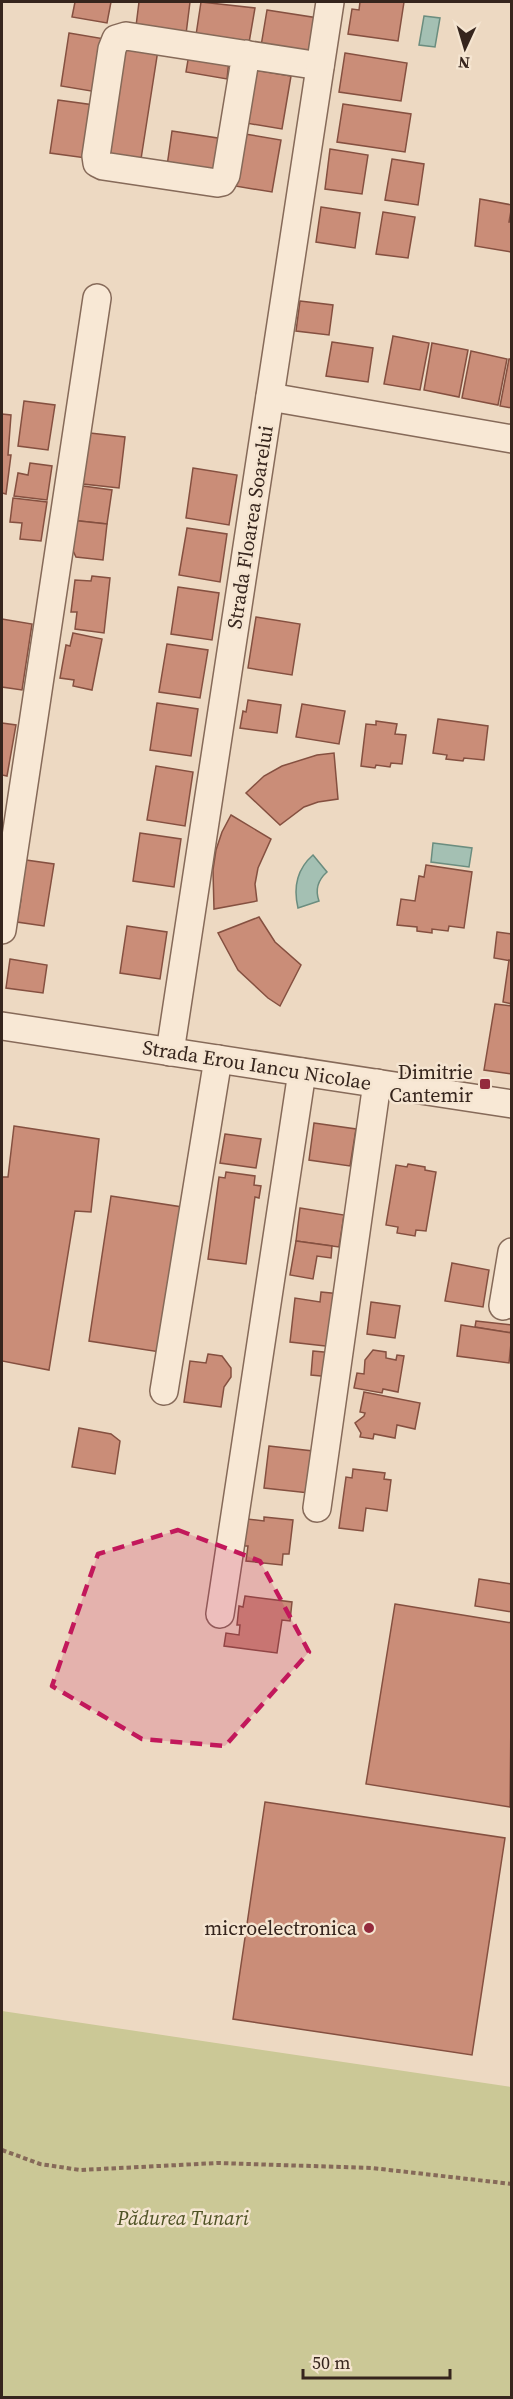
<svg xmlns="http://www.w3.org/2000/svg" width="513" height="2399" viewBox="0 0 513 2399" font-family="'Source Serif 4',serif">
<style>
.green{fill:#cbc896}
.water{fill:#a4c0b3;stroke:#6b8d7f;stroke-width:1.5}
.building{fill:#ca8d78;stroke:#855040;stroke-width:1.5}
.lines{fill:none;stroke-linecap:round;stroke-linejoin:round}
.minor-casing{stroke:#866a59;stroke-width:30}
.path{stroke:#866a59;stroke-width:4;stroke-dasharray:4.5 3;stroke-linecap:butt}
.minor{stroke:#f8e8d5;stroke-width:27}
.marked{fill:#c2185b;fill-opacity:0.2;stroke:#c2185b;stroke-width:4.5;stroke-dasharray:12 8;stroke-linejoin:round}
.poi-dot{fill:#942b3d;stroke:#f5e5d1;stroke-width:2}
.labels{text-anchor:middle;stroke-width:5;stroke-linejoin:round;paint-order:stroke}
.street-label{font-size:20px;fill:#36251d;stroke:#f5e5d1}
.poi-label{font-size:20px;fill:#36251d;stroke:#f5e5d1;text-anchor:end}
.park-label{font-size:20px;font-style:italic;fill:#4e5224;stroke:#f5e5d1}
</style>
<rect width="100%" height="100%" fill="#edd9c2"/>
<polygon class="green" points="2,2011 511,2087 511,2397 2,2397"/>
<g class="water">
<polygon points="424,16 440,18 435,47 419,45"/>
<polygon points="433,843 472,848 469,867 431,862"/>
<path d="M313,855L327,872C318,880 315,890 319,901L298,908C293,887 297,869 313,855Z"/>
</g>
<g class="building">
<polygon points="75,2 111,2 107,23 72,17"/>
<polygon points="139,2 190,2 186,34 136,26"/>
<polygon points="201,2 255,8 249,43 196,35"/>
<polygon points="360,2 404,2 398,41 348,34 352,9 359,10"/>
<polygon points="267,10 318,18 313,53 261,46"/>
<polygon points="69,33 105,39 97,92 61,86"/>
<polygon points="124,45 158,50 141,159 107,154"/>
<polygon points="345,53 407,63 401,101 339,92"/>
<polygon points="189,54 229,60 227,79 186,72"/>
<polygon points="255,70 291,76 282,129 246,123"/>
<polygon points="58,100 94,105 86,158 50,153"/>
<polygon points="343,104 411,114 405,152 337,142"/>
<polygon points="172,131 224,139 219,174 167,166"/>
<polygon points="245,134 281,140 272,192 235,186"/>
<polygon points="330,149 368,155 362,194 325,189"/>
<polygon points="392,159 424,164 418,205 385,200"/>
<polygon points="480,199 512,205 509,222 512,222 512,258 511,252 475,246"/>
<polygon points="321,207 360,213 355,248 316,242"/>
<polygon points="383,212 415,217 408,258 376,254"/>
<polygon points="300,301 333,305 329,335 296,331"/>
<polygon points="393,336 429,343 420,390 384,384"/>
<polygon points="332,342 373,348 368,382 326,376"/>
<polygon points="432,343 468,350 459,397 424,390"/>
<polygon points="471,351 507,359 498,405 462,398"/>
<polygon points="509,359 512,359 512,408 500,406"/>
<polygon points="24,401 55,405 48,450 18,446"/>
<polygon points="2,414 11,415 8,455 11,455 6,494 2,493"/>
<polygon points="90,433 125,437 119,488 83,484"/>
<polygon points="30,463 52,466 47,500 14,496 18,473 28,475"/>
<polygon points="193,468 237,475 229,525 186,518"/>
<polygon points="83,486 112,490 107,524 70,520"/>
<polygon points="13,498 47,502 41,541 20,539 22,523 10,522"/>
<polygon points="70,520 107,524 103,560 76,557 68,540"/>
<polygon points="187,528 227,534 220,582 179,575"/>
<polygon points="92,576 110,578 104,633 75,629 77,612 71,612 75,580 91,581"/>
<polygon points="178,587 219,593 212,640 171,634"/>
<polygon points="256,617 300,624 292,675 248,668"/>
<polygon points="2,619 32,624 22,690 2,687"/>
<polygon points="73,633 102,639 92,690 73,686 74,680 60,678 66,645 70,646"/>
<polygon points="167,644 208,650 200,698 159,692"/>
<polygon points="248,700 281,705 277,733 240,728 243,711 246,712"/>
<polygon points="157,703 198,709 191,756 150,750"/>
<polygon points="302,704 345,711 339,744 296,737"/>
<polygon points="438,719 488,726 484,760 464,758 463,761 446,759 447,755 433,753"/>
<polygon points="376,721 397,724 395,734 406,735 402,764 391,763 390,767 376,765 375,768 361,766 366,724 376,725"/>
<polygon points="2,723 16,725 7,776 2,775"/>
<polygon points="334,753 338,799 318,802 304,807 280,825 246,793 264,776 282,766 317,755"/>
<polygon points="156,766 193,772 185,826 147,820"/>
<polygon points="231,815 271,839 258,868 255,884 257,901 214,909 213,870 216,850 222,832"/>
<polygon points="140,833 181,839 174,887 133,881"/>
<polygon points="19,859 54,864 44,926 17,922 21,899 13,898"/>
<polygon points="426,865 472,872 464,928 449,926 448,931 432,929 432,933 417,931 417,927 397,925 401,899 415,901 419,876 424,877"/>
<polygon points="259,917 275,942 301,965 280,1006 268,998 238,970 218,933"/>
<polygon points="127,926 167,932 160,979 120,973"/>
<polygon points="497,932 512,934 512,961 494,958"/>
<polygon points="10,959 47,965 43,993 6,988"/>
<polygon points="509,960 512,961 512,1004 503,1002"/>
<polygon points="495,1004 512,1006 512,1074 484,1070"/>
<polygon points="314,1123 356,1129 350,1166 309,1160"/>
<polygon points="14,1126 99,1139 91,1212 75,1211 49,1370 2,1361 2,1177 8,1177"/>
<polygon points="225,1134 261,1139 256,1168 220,1163"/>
<polygon points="408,1164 425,1167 425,1170 436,1172 426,1231 416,1230 415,1236 397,1233 398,1227 386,1225 396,1165 407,1167"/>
<polygon points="226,1172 255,1176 254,1185 261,1186 259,1198 255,1197 246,1264 208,1259 219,1177 225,1178"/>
<polygon points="111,1196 182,1207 160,1352 89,1341"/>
<polygon points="300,1208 344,1215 339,1247 296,1241"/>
<polygon points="296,1241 332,1246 331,1258 317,1256 313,1279 290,1275"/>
<polygon points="452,1263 489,1270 483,1307 445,1301"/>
<polygon points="321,1292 341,1294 334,1347 290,1342 295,1298 320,1302"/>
<polygon points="371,1302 400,1306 395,1338 367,1334"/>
<polygon points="476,1321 512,1325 512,1333 475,1327"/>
<polygon points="461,1325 512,1333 509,1363 457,1356"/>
<polygon points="373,1350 386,1352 386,1358 396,1360 397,1355 404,1356 398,1392 383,1389 382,1393 354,1388 357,1373 364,1374 365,1360"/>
<polygon points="313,1351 334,1353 331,1377 311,1375"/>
<polygon points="208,1354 222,1356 231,1368 231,1377 224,1387 221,1407 184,1402 190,1361 206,1363"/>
<polygon points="364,1392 420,1403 415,1429 397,1425 395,1438 374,1434 373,1439 360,1437 361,1433 355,1423 364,1416 365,1413 360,1412"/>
<polygon points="79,1428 111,1434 120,1441 115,1474 72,1467"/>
<polygon points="269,1446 313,1451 309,1493 264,1488"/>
<polygon points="353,1469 385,1473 384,1479 391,1480 387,1511 366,1508 363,1531 339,1528 346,1477 352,1478"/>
<polygon points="264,1517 293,1520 289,1554 283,1554 282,1565 246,1561 248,1546 244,1546 247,1519 264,1521"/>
<polygon points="479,1579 512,1584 512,1612 475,1606"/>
<polygon points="245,1596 292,1602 290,1621 282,1620 277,1653 224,1646 226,1633 239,1635 240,1625 237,1625 239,1606 243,1607"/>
<polygon points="395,1604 512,1623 510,1807 366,1784"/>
<polygon points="265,1802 505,1838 472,2055 233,2019"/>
</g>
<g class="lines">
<defs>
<g id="minor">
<polyline points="246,54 226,175 222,182 217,183 103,166 97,163 96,156 112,49 116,39 126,36 320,66"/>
<polyline points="270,397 512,439"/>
<polyline points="2,930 97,298"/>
<polyline points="2,1026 512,1104"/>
<polyline points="170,1052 330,2"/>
<polyline points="503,1306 512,1252"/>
<polyline points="164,1391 218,1059"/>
<polyline points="317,1508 377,1083"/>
<polyline points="220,1614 302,1072"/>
</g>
</defs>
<use href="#minor" class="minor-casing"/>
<polyline class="path" points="2,2150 40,2164 80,2170 218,2163 372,2168 512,2184"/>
<use href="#minor" class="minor"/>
</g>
<path class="marked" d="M178,1530L260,1561L309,1652L225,1746L142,1739L52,1686L98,1554Z"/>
<g class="poi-dot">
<rect x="479" y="1078" width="12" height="12" rx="3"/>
<circle cx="369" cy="1928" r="6"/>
</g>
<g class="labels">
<g class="street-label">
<text transform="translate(250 527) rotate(-81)" y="7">Strada Floarea Soarelui</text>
<text transform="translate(257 1065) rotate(9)" y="7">Strada Erou Iancu Nicolae</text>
</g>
<g class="poi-label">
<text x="473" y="1079">Dimitrie<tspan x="473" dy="23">Cantemir</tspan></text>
<text x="357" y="1935">microelectronica</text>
</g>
<g class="park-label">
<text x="183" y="2225">Pădurea Tunari</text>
</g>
</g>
<rect width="513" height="2399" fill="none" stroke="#36251d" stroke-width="6"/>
<g transform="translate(465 48) rotate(184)" stroke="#f5e5d1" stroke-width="4.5" paint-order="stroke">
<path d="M0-4.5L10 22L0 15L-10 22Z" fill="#36251d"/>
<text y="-9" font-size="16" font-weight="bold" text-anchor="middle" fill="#36251d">N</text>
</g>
<path d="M303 2369v9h147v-9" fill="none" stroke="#36251d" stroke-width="3"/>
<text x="312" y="2369" font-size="18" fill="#36251d" stroke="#f5e5d1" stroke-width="4.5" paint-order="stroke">50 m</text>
</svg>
